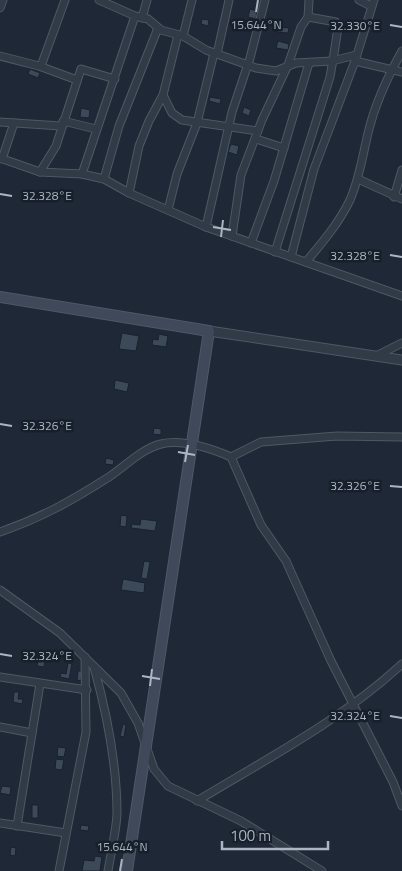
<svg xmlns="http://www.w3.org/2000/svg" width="402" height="871" viewBox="0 0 402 871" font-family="'Titillium Web',sans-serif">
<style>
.building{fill:#3c4959;stroke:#19212d}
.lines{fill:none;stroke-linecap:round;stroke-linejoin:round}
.minor-casing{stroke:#4f5865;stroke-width:9}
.tertiary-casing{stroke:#4f5865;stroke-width:11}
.secondary-casing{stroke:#4f5865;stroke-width:12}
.minor{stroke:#313a47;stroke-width:7}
.tertiary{stroke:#313a47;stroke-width:9}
.secondary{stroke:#3f495a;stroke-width:10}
.ticks{fill:none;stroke:#abb5c4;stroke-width:2}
.ticks-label{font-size:12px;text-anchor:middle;fill:#abb5c4;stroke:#171f2b;stroke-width:5;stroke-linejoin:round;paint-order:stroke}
</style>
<rect width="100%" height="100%" fill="#1e2836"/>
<g class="building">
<polygon points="250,9 257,11 256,19 248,17"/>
<polygon points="202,19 209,20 208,26 201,24"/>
<polygon points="278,27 289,28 288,33 277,32"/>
<polygon points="278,41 289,44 288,50 276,48"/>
<polygon points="30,69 40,73 38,78 28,74"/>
<polygon points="210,97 221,99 220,104 209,101"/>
<polygon points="244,107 251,110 249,116 242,113"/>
<polygon points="81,108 90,110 89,118 80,117"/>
<polygon points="231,144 239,146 237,155 228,152"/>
<polygon points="122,333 139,336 136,351 119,349"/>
<polygon points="159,334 168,336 166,347 152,345 153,339 158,340"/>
<polygon points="115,380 129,383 127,392 114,389"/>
<polygon points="154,428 161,429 161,435 153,434"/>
<polygon points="106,458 114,460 113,465 105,464"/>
<polygon points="121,515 127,516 126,527 120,526"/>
<polygon points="141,519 157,521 155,531 131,528 132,524 140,525"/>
<polygon points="144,561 150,562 147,579 141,578"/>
<polygon points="123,579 145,583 144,593 121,590"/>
<polygon points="38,660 45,661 44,667 37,666"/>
<polygon points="68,663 72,664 69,679 60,677 61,673 66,674"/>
<polygon points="78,671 82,671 81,681 77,680"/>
<polygon points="14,692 19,692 18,699 23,699 22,704 13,702"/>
<polygon points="123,724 126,725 124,737 120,736"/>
<polygon points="58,747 66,748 64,757 57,756"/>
<polygon points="56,759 64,760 62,770 55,769"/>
<polygon points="2,786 11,787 10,795 0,793"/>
<rect x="32" y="805" width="6" height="13"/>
<polygon points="81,825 89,826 88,831 80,830"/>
<polygon points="11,847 16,848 15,856 10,855"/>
<polygon points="95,856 102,857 100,871 82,871 84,860 94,861"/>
</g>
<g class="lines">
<defs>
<g id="minor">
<polyline points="99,0 135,16 148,19 161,30 183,36 206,50 256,68 276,71 296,63 332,61 356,55"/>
<polyline points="359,0 371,6"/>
<polyline points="0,8 3,0"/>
<polyline points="142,18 147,0"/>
<polyline points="183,36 192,0"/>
<polyline points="217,54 229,0"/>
<polyline points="0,56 39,66 77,80"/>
<polyline points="355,61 402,72"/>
<polyline points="41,66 65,0"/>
<polyline points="163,95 172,113 182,120 258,131"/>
<polyline points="63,121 96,129"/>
<polyline points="0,122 61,126"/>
<polyline points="256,139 284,148"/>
<polyline points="0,158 40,172 82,174 104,179 129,193 206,227 402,296"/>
<polyline points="2,159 14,123"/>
<polyline points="40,172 56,146 81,69 115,79"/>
<polyline points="82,174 135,16"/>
<polyline points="104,179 119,126 158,28"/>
<polyline points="358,179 402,199"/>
<polyline points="129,193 139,146 149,121 163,95 178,35"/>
<polyline points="394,197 402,170"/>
<polyline points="168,210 177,174 197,123 214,53"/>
<polyline points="206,227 232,112 250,58 265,0"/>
<polyline points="232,236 241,175 262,120 288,65 301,27 308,17 309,0"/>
<polyline points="251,243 274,181 309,63"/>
<path d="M275,252L330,77C333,60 336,43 338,26L336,22L308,17"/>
<polyline points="291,257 314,169 355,61 374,0"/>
<path d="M306,262C322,243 339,223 350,200C360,177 363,153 369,129C376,102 388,76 402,51"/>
<polyline points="376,356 402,343"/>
<polyline points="231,457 261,442 337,436 402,437"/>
<path d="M0,532C43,517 71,501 109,477C124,467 143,448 161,444C183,439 210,448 231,457L261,525L286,561L331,661L393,782L402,806"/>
<polyline points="0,590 60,633 121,693 138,723 154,769 168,786 241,821 322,871"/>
<path d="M94,667C107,714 117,764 117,814C116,833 111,852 108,871"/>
<polyline points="0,677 87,690"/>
<polyline points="0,727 32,733"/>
<path d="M197,801C268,758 340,721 402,664"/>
<polyline points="0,823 66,833"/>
<polyline points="17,826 40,684"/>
<polyline points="59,871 86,732 85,657"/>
</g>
<polyline id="tertiary" points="209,331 402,360"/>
<polyline id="secondary" points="0,297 209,331 127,871"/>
</defs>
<use href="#minor" class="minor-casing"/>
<use href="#tertiary" class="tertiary-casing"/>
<use href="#secondary" class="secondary-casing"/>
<use href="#minor" class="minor"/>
<use href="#tertiary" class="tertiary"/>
<use href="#secondary" class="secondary"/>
</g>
<path class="ticks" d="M256,12L258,0M390,25L402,27M0,194L12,196M213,227L231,230M221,237L223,220M390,255L402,257M0,424L12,426M178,452L195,455M185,462L188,445M390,486L402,487M0,654L12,656M142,676L160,679M150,686L152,669M390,716L402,718M120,871L122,859"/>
<g class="ticks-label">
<text x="256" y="29">15.644°N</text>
<text x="355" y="30">32.330°E</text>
<text x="47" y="200">32.328°E</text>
<text x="355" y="260">32.328°E</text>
<text x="47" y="430">32.326°E</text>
<text x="355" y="490">32.326°E</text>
<text x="47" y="660">32.324°E</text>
<text x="355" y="720">32.324°E</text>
<text x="122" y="851">15.644°N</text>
</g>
<path d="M222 841v8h106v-8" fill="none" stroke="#abb5c4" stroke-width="2.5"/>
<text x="230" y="841" font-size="15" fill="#abb5c4" stroke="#171f2b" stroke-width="4" paint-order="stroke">100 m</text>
</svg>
